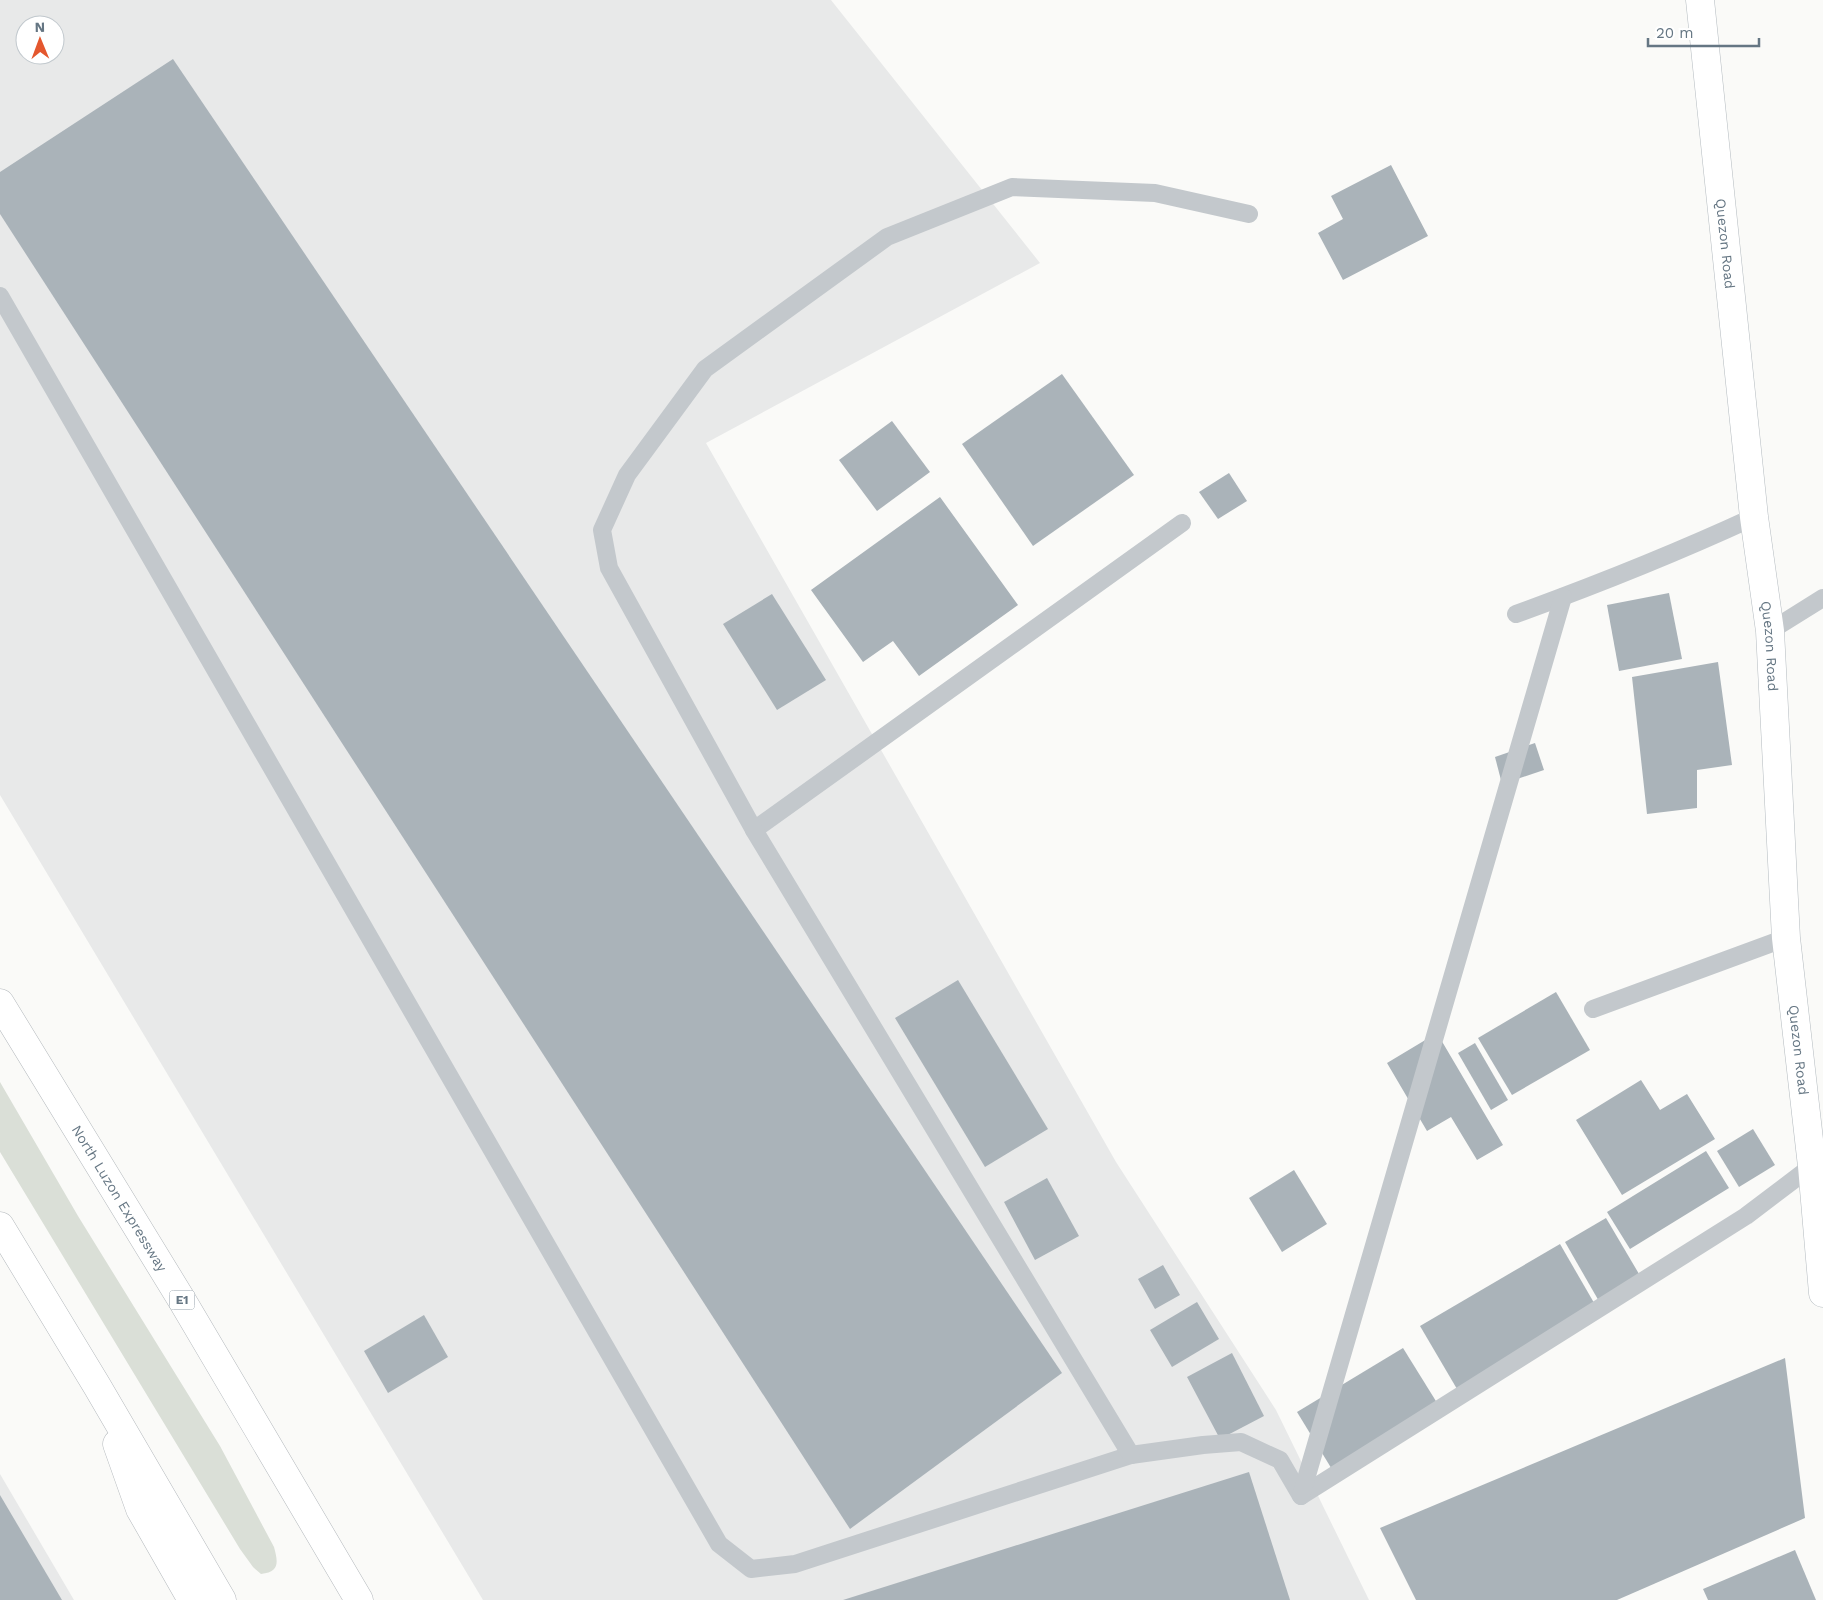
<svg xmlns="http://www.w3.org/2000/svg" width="1823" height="1600" viewBox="0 0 1823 1600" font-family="'Work Sans',sans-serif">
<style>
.built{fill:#e8e9e9;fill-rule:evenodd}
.green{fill:#dadfd7}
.building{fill:#aab3b9}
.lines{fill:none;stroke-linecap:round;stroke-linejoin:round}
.secondary-casing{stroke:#b3babf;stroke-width:29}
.motorway-casing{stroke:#b4b9bd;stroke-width:29}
.service{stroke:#c3c8cc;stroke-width:18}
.secondary{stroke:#fff;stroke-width:28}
.motorway{stroke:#fff;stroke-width:28}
.labels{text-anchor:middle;stroke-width:5;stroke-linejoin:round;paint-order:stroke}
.shield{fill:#fff;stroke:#939fa8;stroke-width:1}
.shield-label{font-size:12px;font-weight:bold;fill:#657683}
.street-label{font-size:14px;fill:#657683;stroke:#fff}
</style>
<rect width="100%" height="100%" fill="#fafaf8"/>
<g class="built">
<path d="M0,0H831L1040,263L706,443L1116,1162L1276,1410L1369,1600H483L0,795ZM25,25H55V55H25Z"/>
<polygon points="0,1474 74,1600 0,1600"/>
</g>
<path class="green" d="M0,1082L78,1216L220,1446L274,1547C278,1562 280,1572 261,1574L253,1567L240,1549L0,1152Z"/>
<g class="building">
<polygon points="173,59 1062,1373 850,1529 0,214 0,172"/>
<polygon points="1391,165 1428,236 1343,280 1318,233 1343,219 1331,196"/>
<polygon points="1062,374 1134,475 1033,546 962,444"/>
<polygon points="892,421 930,472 877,511 839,460"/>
<polygon points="1229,473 1247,501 1218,519 1199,492"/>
<polygon points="940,497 1018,605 919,676 893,641 863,662 811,590"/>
<polygon points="1669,593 1682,659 1619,671 1607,605"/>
<polygon points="772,594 826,680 777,710 723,624"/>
<polygon points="1718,662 1732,765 1697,770 1697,808 1647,814 1632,677"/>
<polygon points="1535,743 1544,770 1502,784 1495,757"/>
<polygon points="958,980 1048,1129 985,1167 895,1018"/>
<polygon points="1556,992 1590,1050 1512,1095 1478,1038"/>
<polygon points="1437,1033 1503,1145 1477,1160 1451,1117 1427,1131 1387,1063"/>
<polygon points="1475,1043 1508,1100 1491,1110 1458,1053"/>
<polygon points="1641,1080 1660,1110 1687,1094 1715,1139 1622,1195 1576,1120"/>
<polygon points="1753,1129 1775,1165 1739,1187 1717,1151"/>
<polygon points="1706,1151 1729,1188 1630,1249 1607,1212"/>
<polygon points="1294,1170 1327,1224 1282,1252 1249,1198"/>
<polygon points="1047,1178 1079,1236 1035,1260 1004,1202"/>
<polygon points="1606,1218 1642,1279 1600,1303 1565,1242"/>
<polygon points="1560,1244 1597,1308 1457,1389 1420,1326"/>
<polygon points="1163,1265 1180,1295 1155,1309 1138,1279"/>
<polygon points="1197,1302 1219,1339 1172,1367 1150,1330"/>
<polygon points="424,1315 448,1357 388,1393 364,1351"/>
<polygon points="1403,1348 1439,1406 1333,1471 1297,1412"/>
<polygon points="1232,1353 1264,1416 1220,1439 1187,1377"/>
<polygon points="1785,1358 1805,1518 1617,1600 1416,1600 1380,1528"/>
<polygon points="1249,1472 1290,1600 843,1600"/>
<polygon points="0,1495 62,1600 0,1600"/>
<polygon points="1795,1550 1816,1600 1708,1600 1703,1589"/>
</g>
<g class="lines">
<defs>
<g id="secondary">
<path id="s1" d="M1700,0L1754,517L1770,631L1786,938L1812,1166L1823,1293"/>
</g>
<g id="motorway">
<path id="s2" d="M0,1003L183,1302L359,1600"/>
<polyline points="0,1226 97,1386 222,1600"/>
<polyline points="117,1444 140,1509 192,1600"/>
</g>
</defs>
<use href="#secondary" class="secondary-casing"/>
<use href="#motorway" class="motorway-casing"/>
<g class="service">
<polyline points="0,296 719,1544 751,1569 795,1564 1131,1455 1203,1445 1241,1442 1280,1460 1301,1496 1746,1216 1812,1166"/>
<path d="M1516,614C1596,585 1676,553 1754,517"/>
<polyline points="1770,631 1823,598"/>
<polyline points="754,830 1182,523"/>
<polyline points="1593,1009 1786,938"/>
<polyline points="1131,1455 754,830 609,568 602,530 627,475 705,369 887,237 1012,187 1155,193 1249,214"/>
<polyline points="1301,1496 1563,597"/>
</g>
<use href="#secondary" class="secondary"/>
<use href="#motorway" class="motorway"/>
</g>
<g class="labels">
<rect class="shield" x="169.5" y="1290.5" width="25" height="19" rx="4"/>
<g class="shield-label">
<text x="182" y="1304">E1</text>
</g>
<g class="street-label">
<text dy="5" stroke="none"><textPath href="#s1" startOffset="245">Quezon Road</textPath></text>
<text dy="5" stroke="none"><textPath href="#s1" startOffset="650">Quezon Road</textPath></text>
<text dy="5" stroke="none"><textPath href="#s1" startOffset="1055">Quezon Road</textPath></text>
<text dy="5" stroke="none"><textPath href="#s2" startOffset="229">North Luzon Expressway</textPath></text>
</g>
</g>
<g transform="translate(40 40) rotate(359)"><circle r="24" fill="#ffffff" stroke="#c1c8cd"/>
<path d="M0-4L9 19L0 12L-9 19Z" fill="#e4572e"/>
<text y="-8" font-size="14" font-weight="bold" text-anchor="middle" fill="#657683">N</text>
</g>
<path d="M1648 38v8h111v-8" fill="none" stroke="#657683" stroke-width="2.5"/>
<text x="1656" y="38" font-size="15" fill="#657683" stroke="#ffffff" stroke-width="4" paint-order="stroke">20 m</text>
</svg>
